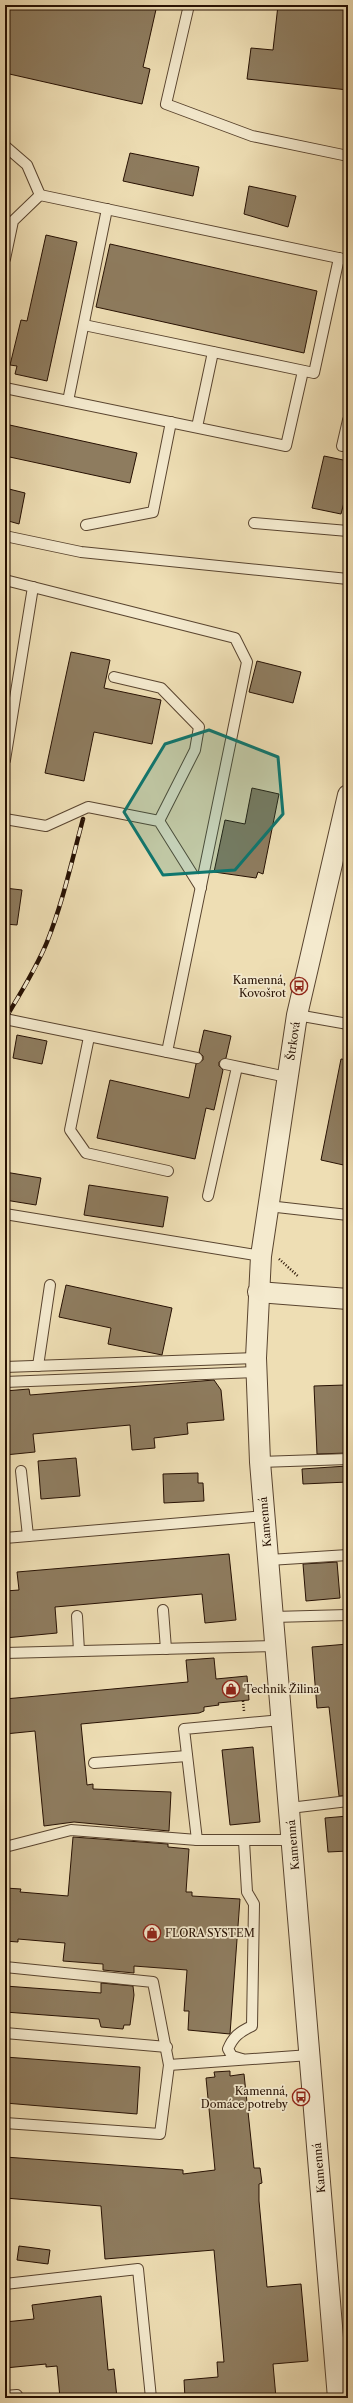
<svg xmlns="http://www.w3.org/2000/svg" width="353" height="2403" viewBox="0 0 353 2403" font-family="'Libre Caslon Text',serif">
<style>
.building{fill:#8e7c5f;stroke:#271103}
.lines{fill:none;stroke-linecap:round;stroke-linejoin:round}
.lane-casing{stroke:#59442f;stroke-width:12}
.street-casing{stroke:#59442f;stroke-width:22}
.path{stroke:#271103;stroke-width:2.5;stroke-dasharray:1 2;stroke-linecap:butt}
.lane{stroke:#f4eace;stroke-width:10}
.street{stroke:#f4eace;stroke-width:20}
.rail-casing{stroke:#271103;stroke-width:4.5}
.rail{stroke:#f4eace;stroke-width:3;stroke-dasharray:9;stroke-linecap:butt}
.marked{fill:#0f766e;fill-opacity:0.2;stroke:#0f766e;stroke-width:3;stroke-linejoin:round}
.labels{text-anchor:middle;stroke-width:3.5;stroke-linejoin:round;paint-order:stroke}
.poi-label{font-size:11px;fill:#271103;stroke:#f4eace;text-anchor:end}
.street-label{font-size:11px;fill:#271103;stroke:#f4eace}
</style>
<rect width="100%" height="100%" fill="#eedeb4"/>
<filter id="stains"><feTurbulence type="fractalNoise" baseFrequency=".005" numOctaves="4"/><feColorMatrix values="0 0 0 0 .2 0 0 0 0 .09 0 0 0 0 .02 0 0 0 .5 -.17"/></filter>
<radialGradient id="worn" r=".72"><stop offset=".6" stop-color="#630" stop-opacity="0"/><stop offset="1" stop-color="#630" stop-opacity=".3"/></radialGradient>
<g class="building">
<polygon points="5,5 157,5 143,67 150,69 142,104 5,73"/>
<polygon points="278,5 348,5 348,90 247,79 251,48 273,50"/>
<polygon points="130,153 199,167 193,196 123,181"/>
<polygon points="249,186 296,196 288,227 244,214"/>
<polygon points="46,235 77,242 47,381 15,374 17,366 10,365 21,320 27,321"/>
<polygon points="110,244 317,291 304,353 96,307"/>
<polygon points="5,424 137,453 130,483 5,456"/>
<polygon points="324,456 348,461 348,487 341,514 312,508"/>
<polygon points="5,488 25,493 19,524 5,520"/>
<polygon points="71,652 110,660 104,688 161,700 152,744 94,732 84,781 45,773"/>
<polygon points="257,661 301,672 293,703 249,692"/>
<polygon points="252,788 279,794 263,874 258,872 256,878 214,872 225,820 245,824"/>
<polygon points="5,888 22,890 17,925 5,924"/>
<polygon points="204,1030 231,1036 226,1058 219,1062 219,1066 223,1070 214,1110 206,1108 195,1159 97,1138 110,1080 189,1098 196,1064 203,1060 203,1056 199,1052"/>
<polygon points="17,1035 47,1041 42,1064 13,1058"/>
<polygon points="341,1059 348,1060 348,1166 321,1160"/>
<polygon points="5,1172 41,1178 36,1205 5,1200"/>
<polygon points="89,1185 168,1197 163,1227 84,1215"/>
<polygon points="66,1285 172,1308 162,1355 108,1344 111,1328 59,1317"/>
<polygon points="214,1380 221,1390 224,1420 187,1423 188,1434 154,1438 155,1448 132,1450 130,1425 33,1434 35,1452 5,1455 5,1391 29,1389 30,1395"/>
<polygon points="345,1385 347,1453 317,1454 314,1386"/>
<polygon points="76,1458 80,1496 41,1499 38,1461"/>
<polygon points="347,1466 348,1482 303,1484 302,1469"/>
<polygon points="198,1473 198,1483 203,1483 204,1501 164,1503 163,1474"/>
<polygon points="229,1554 236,1620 205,1623 202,1594 55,1607 57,1633 5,1638 5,1591 19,1590 17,1572"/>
<polygon points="337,1562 340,1598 306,1601 303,1564"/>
<polygon points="348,1644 348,1795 339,1796 329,1707 317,1708 312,1647"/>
<polygon points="214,1658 216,1679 247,1676 249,1700 218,1703 219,1705 204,1707 204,1711 199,1713 81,1724 87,1785 93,1784 93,1789 171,1792 169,1831 74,1822 44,1826 35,1731 5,1734 5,1699 188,1682 186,1660"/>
<polygon points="253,1747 260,1822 230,1825 222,1750"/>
<polygon points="348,1816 348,1851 328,1852 325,1818"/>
<polygon points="73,1837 168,1844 168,1847 189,1849 186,1892 192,1892 192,1896 240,1899 230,2034 188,2030 189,2011 184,2011 187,1970 134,1966 134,1973 103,1970 103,1964 63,1961 65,1943 18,1939 18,1942 5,1941 5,1888 21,1889 20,1892 68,1896"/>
<polygon points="101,1983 133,1986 134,1995 130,2025 124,2025 123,2029 101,2027 99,2019 5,2012 5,1986 101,1993"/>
<polygon points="5,2057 140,2067 137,2114 5,2103"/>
<polygon points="230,2071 230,2076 244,2074 254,2168 260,2168 262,2183 259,2184 259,2201 267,2287 301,2284 308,2361 273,2364 276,2398 185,2398 184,2380 218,2377 217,2362 224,2362 214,2250 105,2259 101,2206 5,2198 5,2157 183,2170 183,2174 215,2170 206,2078 215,2077 214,2072"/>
<polygon points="19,2246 50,2250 48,2264 17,2260"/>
<polygon points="101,2296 108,2370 114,2369 117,2398 60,2398 57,2366 46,2367 46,2364 5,2368 5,2322 34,2319 32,2305"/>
</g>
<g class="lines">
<defs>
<g id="lane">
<polyline points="189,5 166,104 252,136 348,156"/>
<polyline points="5,146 27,165 40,195"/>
<polyline points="5,259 13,221 40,195 348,260"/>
<polyline points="84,325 314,373 339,258"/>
<polyline points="5,388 286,446 303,371"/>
<polyline points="68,401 107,209"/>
<polyline points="197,427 213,352"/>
<polyline points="342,446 348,420"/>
<polyline points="254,523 348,531"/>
<polyline points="86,525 153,512 171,422"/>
<polyline points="5,536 81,552 348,579"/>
<polyline points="5,580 235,638 247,662 167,1052"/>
<polyline points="114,677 161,688 199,727 195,750 159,821"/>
<polyline points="5,760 33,587"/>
<polyline points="5,819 46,826 88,807 159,821 201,888"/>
<polyline points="297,1015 348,1024"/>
<polyline points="5,1019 197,1058"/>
<polyline points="89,1037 70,1130 86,1153 168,1171"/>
<polyline points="225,1064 287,1077"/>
<polyline points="208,1196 237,1067"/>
<polyline points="268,1206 348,1215"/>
<polyline points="5,1214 261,1256"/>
<polyline points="38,1366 50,1285"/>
<polyline points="5,1367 256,1358"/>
<polyline points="5,1382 256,1372"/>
<polyline points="260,1462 348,1459"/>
<polyline points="21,1471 28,1536"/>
<polyline points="5,1538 265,1516"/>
<polyline points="269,1560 348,1555"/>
<polyline points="163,1610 166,1649"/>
<polyline points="77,1616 79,1651"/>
<polyline points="273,1617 348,1615"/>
<polyline points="5,1653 276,1646"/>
<polyline points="94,1763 187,1756"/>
<polyline points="290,1808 348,1801"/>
<polyline points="197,1840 184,1729 282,1720"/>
<polyline points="5,1847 71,1830 197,1840 292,1840"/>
<polyline points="5,1967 153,1982 169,2065 160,2134 5,2123"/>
<polyline points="5,2033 167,2047"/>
<path d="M242,2059L232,2056L228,2049C233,2037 239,2032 252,2026L254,1904L247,1892L244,1841"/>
<polyline points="169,2065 310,2055"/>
<polyline points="5,2284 138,2269 151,2398"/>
<polyline points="5,2396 17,2395"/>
</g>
<g id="street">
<polyline points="258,1292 348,1299"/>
<path id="s1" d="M338,2398L260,1462L256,1358L261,1256L297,1015L348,795"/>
</g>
</defs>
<use href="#lane" class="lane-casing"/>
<use href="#street" class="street-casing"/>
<g class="path">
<polyline points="279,1259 299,1277"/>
<polyline points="243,1701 244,1711"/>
</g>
<use href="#lane" class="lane"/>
<use href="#street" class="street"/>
<defs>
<path id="rail" d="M5,1019C20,994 36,969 47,942C63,902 72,860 83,819"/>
</defs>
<use href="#rail" class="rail-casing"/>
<use href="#rail" class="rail"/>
</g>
<path class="marked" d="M209,730L278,757L283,814L235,870L163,875L124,812L165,744Z"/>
<defs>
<symbol id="bus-ring" viewBox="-11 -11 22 22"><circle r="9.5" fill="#f4eace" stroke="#8f2418" stroke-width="1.5"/><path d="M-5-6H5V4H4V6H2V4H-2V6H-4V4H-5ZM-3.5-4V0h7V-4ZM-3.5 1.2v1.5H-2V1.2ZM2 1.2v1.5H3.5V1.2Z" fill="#8f2418"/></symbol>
<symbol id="shop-ring" viewBox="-11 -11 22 22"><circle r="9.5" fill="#f4eace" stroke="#8f2418" stroke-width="1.5"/><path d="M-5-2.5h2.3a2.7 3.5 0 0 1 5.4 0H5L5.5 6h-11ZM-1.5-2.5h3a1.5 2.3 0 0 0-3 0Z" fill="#8f2418"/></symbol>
</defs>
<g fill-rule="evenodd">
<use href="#bus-ring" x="289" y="976" width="20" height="20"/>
<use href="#shop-ring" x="221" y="1679" width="20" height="20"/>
<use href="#shop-ring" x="142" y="1923" width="20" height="20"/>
<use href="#bus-ring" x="291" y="2087" width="20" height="20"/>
</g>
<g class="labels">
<g class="poi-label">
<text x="286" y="984">Kamenná,<tspan x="286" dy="13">Kovošrot</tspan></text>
<text x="244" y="1693" text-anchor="start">Technik Žilina</text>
<text x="165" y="1937" text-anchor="start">FLORA SYSTEM</text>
<text x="288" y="2095">Kamenná,<tspan x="288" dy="13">Domáce potreby</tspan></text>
</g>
<g class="street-label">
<text dy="4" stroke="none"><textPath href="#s1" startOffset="1363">Štrková</textPath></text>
<text transform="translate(265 1522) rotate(-95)" y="4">Kamenná</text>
<text transform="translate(293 1845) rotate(-95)" y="4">Kamenná</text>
<text transform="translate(319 2168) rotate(-95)" y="4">Kamenná</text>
</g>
</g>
<rect width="353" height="2403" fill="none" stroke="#eedeb4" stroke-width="20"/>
<rect x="6" y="6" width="341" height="2391" fill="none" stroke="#271103" stroke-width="2"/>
<rect x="10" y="10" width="333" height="2383" fill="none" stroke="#271103"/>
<rect width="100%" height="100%" filter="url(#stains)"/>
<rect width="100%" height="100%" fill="url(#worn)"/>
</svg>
